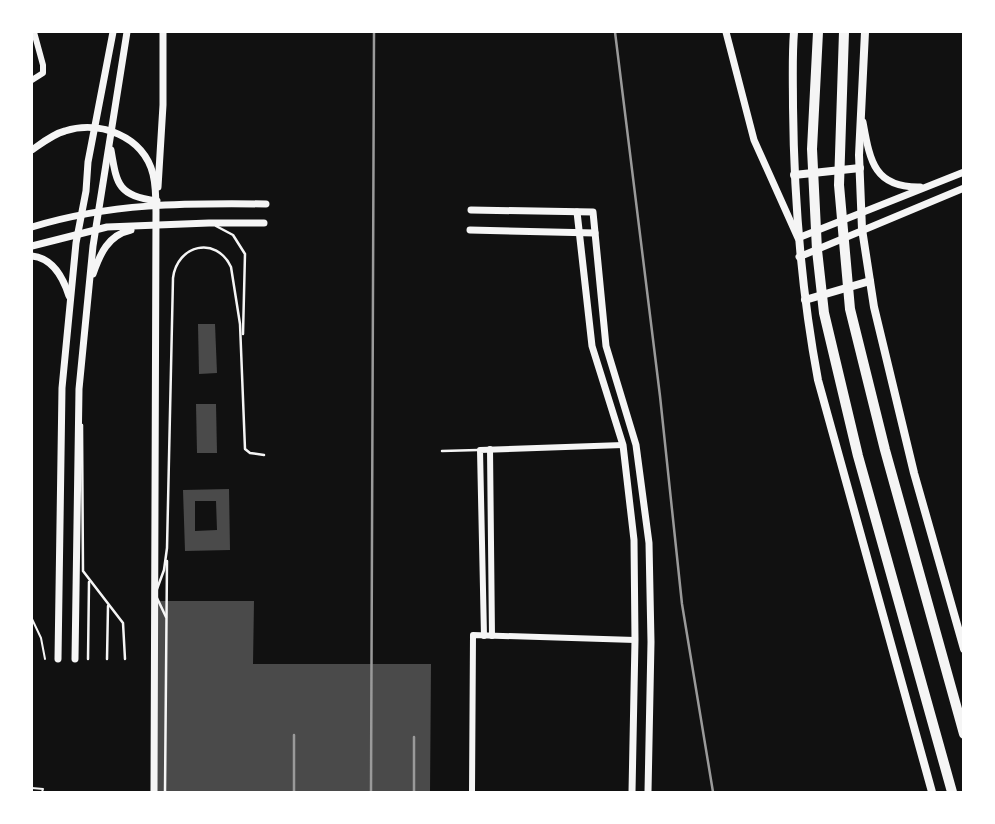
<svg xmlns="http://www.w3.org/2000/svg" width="995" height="824" viewBox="0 0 995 824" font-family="Quicksand,sans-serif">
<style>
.building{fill:#4a4a4a;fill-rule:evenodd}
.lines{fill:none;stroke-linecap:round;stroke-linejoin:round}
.path{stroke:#f5f5f5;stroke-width:2}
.service{stroke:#f5f5f5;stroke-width:2.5}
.minor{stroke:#f5f5f5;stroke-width:6}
.tertiary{stroke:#f5f5f5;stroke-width:7}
.secondary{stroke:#f5f5f5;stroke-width:8}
.trunk{stroke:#f5f5f5;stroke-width:10}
.rail{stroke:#9a9a9a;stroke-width:2.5}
</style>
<rect width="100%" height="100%" fill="#111"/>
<g class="building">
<polygon points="198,324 215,324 217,373 199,374"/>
<polygon points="196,404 216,404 217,453 197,453"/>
<path d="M229,489L230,550L185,551L183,490ZM195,501H216L217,530L195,531Z"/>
<polygon points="157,601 254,601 253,664 431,664 430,792 156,792"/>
</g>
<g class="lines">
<g class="path">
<polyline points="32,619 41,638 45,659"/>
<polyline points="32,788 43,789 42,792"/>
</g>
<g class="service">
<polyline points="216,226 233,235 245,254 243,334"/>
<polyline points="82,425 83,571 123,623 125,659"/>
<polyline points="442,451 478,450"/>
<path d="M157,589L164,570L167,548L173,278C177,245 216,235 231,267L240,324L245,449L250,453L264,455"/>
<polyline points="157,598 166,617"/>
<polyline points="88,659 89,582"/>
<polyline points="107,659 108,606"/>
<polyline points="165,792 167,561"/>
</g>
<g class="minor">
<polyline points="32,80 43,73 43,65 34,32"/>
<polyline points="490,449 492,636"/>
<polyline points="484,636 480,450 623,445"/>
<polyline points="472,792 473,635 635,640"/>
</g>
<g class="tertiary">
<polyline points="726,32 754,140 798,238 964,172"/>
<path d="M863,122C870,161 874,188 920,187"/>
<path d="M32,150C42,143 53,134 65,131C100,120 143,136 153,174C156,186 156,200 156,212L154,792"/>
<path d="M111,150C117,186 118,195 157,201"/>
<polyline points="158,187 163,105 163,32"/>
<polyline points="471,210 593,212 606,346 636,445 649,543 651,642 648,792"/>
<polyline points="577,212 592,346 623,445 634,540 635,640 632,792"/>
<path d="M32,227C110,203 185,203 266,204"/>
<polyline points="470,230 595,233"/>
<polyline points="32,246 107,227 209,223 264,223"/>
<path d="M32,256C52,258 63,277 69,296"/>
<polyline points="799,257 964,188"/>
<path d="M93,274C100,254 108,235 131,230"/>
<polyline points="58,659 62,388 76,243 86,191 88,162 113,32"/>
<polyline points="75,659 79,389 93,246 127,32"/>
</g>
<g class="secondary">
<path d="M794,32C792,56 793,82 793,107C794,199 801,289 818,380L932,792"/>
<polyline points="865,32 859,155 862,229 874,307 914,473 964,649"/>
<polyline points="794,175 860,168"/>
<polyline points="805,300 870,281"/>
</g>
<g class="trunk">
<polyline points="818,32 812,149 817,250 824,313 858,456 952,792"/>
<polyline points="844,32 839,185 850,309 885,450 964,734"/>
</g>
<g class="rail">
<polyline points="615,32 660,396 682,604 713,792"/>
<polyline points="294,735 294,792"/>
<polyline points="414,737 414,792"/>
<polyline points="371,792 374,32"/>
</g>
</g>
<rect width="995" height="824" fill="none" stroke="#ffffff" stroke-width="66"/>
</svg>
